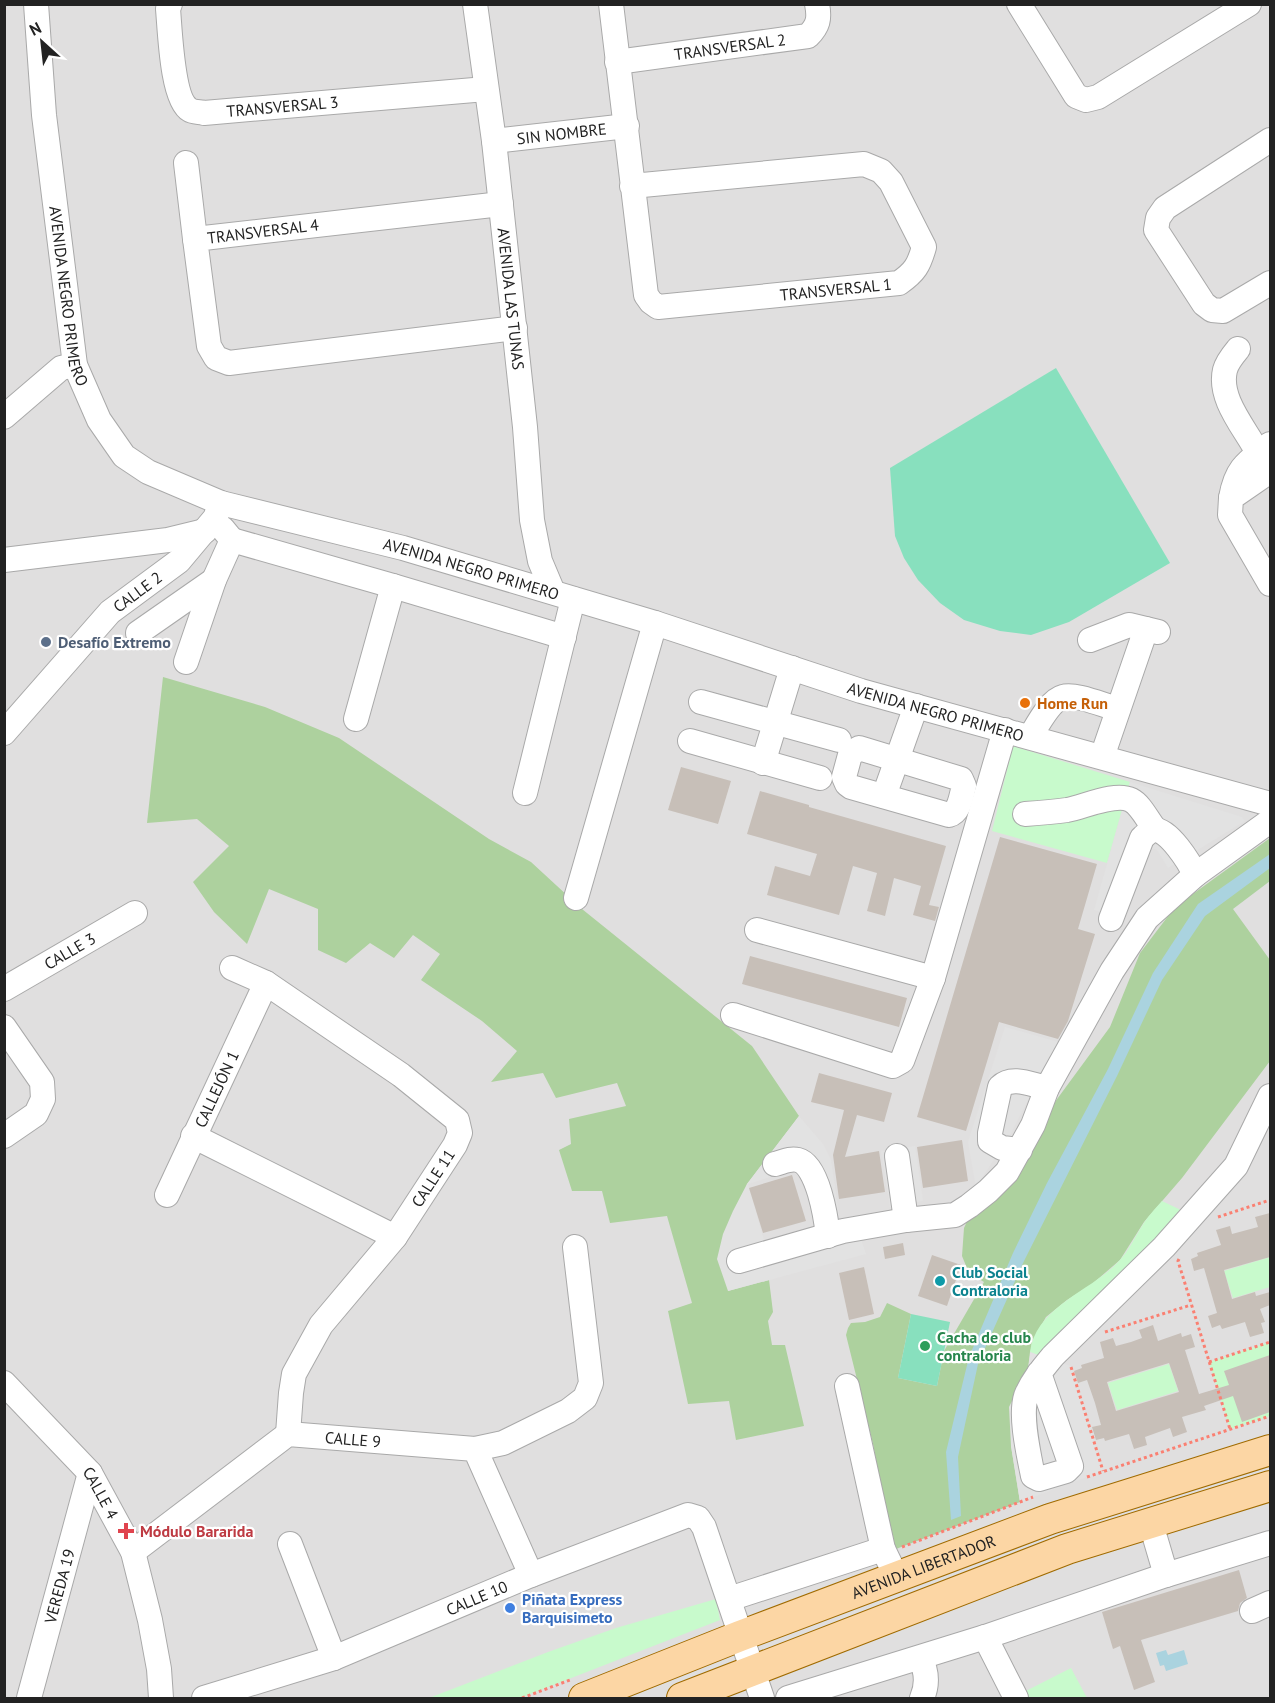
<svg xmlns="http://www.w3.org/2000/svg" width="1275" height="1703" viewBox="0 0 1275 1703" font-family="'PT Sans',sans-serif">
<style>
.residential{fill:#e0dfdf}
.forest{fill:#add19e}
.park{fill:#c8facc}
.pitch{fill:#88e0be}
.parking{fill:#e2e2e2}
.water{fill:#aad3df}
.building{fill:#c7bfb8;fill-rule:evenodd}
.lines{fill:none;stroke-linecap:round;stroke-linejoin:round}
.minor-casing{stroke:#a9a9a9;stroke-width:26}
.major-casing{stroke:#a06b00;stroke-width:32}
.path{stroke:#fa8072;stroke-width:3;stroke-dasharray:3 3;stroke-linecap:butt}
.minor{stroke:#fff;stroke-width:24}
.major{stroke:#fcd6a4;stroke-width:30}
.service-dot{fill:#5c6f8a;stroke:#fff;stroke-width:2}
.food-dot{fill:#e8710a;stroke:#fff;stroke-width:2}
.culture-dot{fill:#0f9aa8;stroke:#fff;stroke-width:2}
.leisure-dot{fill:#2e9e5b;stroke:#fff;stroke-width:2}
.health-dot{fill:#e0444e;stroke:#fff;stroke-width:2}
.shop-dot{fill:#3f7fe0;stroke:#fff;stroke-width:2}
.labels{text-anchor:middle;stroke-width:4.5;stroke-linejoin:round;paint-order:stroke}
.street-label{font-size:16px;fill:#222;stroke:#fff}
.service-label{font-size:16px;font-weight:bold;fill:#4e5e75;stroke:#fff;text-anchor:start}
.food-label{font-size:16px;font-weight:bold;fill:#c56008;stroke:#fff;text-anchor:start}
.culture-label{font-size:16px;font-weight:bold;fill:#0d838f;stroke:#fff;text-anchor:start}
.leisure-label{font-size:16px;font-weight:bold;fill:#27864d;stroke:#fff;text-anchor:start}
.health-label{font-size:16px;font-weight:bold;fill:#be3a42;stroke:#fff;text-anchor:start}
.shop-label{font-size:16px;font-weight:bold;fill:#366cbe;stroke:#fff;text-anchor:start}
</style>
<rect width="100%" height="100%" fill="#f2efe9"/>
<rect class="residential" x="5" y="5" width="1265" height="1693"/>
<g class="forest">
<polygon points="163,677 265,707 339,738 489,839 531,862 582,909 752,1046 799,1116 747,1184 728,1291 769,1280 773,1312 768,1321 772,1345 785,1345 804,1426 736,1440 729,1401 688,1404 668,1311 692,1303 667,1216 610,1223 602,1191 572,1191 559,1150 571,1144 569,1119 626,1106 617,1083 556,1098 543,1073 491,1082 517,1051 482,1021 421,980 440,954 413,935 394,958 370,943 346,963 318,950 318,909 269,889 247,944 214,912 193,882 229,846 197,819 147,823"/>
<polygon points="1270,838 1270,881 1233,909 1270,960 1270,1061 1182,1178 1144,1222 1120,1260 1091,1285 1067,1300 1046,1317 1032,1342 1028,1369 1011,1446 1020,1502 896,1549 883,1499 873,1444 846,1335 848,1328 851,1323 865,1322 880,1317 887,1303 911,1314 898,1378 937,1386 944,1351 984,1282 969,1273 962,1256 964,1228 977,1199 1038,1125 1110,1027 1140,953 1175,907"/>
</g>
<g class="park">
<polygon points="1013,746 1130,782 1107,863 992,831"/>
<path d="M1162,1201L1185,1212L1043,1357L1030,1352C1036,1306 1092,1291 1119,1261C1128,1252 1135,1237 1142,1226C1147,1217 1155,1209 1162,1201Z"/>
<polygon points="1270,1257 1270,1287 1233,1298 1224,1271"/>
<polygon points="1270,1342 1270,1416 1230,1429 1209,1362"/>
<polygon points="1169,1364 1178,1391 1117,1410 1108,1383"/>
<polygon points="716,1599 720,1620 520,1698 429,1698 548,1652 616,1628"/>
<polygon points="1071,1668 1087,1698 1017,1698 1016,1696"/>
</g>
<g class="pitch">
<polygon points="1056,368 1170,563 1069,622 1031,635 1000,631 964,620 940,603 918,580 904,558 895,536 890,468"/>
<polygon points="911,1314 950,1322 937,1386 898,1378"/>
</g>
<g class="parking">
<polygon points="1130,782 1242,817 1245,821 1168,868 1157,850 1149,847 1125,919 1094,910"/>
<polygon points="1005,1027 1058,1042 1011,1133 976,1187 968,1142"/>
<polygon points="799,1116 823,1144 831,1160 839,1215 813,1221 799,1168 748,1184 767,1251 856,1225 866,1254 728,1291 717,1259 723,1234 733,1211 747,1184"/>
<polygon points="915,1146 923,1201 890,1207 881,1151"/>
<polygon points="1030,1352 1043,1357 1071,1366 1103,1471 1020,1502 1011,1446 1009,1407 1028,1369"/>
</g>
<g class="water">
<polygon points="1270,854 1270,868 1205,916 1162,980 1117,1076 1024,1261 978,1364 958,1457 961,1516 951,1520 946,1452 969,1357 1013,1253 1047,1183 1108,1069 1153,973 1198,904"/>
<polygon points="1166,1650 1168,1655 1184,1650 1188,1664 1166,1671 1164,1665 1160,1666 1156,1653"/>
</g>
<g class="building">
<polygon points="681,767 731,781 718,824 668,810"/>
<polygon points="760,791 809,805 809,807 946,846 929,905 939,907 935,921 913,915 921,886 894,878 885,916 867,911 877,873 853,866 839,915 767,895 775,866 810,876 817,854 747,834"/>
<polygon points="1000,837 1097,864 1078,929 1095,934 1068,1021 1058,1039 999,1022 966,1131 917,1117"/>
<polygon points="750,956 907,998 899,1027 742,984"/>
<polygon points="819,1073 892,1093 884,1122 857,1115 845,1157 879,1151 885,1192 839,1199 833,1155 844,1110 811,1102"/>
<polygon points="962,1140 968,1181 923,1188 917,1147"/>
<polygon points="792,1175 806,1221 763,1233 749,1188"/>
<polygon points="1270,1213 1270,1257 1224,1270 1232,1299 1255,1292 1256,1296 1270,1292 1270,1305 1260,1309 1265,1322 1261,1323 1264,1333 1250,1337 1245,1322 1222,1329 1220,1325 1212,1328 1208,1316 1217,1313 1208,1282 1204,1268 1194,1271 1191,1259 1198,1256 1197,1253 1221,1245 1216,1230 1230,1226 1232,1234 1258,1227 1255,1217"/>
<polygon points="903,1243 905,1255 885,1259 883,1247"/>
<polygon points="932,1255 961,1265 947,1306 918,1296"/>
<polygon points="864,1267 874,1314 849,1320 839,1273"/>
<path d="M1153,1325L1158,1341L1181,1333L1182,1337L1191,1334L1195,1347L1185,1350L1199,1394L1229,1385L1224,1371L1270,1355V1412L1242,1422L1233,1396L1204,1406L1206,1410L1182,1417L1187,1432L1173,1437L1170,1428L1145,1437L1147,1445L1134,1449L1129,1434L1105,1441L1104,1438L1096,1440L1092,1427L1101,1425L1095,1403L1087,1380L1078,1383L1074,1371L1082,1368L1081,1365L1104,1358L1100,1342L1113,1338L1116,1346L1131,1342L1142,1338L1139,1330ZM1169,1363L1179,1392L1116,1411L1107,1382Z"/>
<polygon points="1239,1570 1247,1598 1240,1603 1238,1611 1141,1640 1155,1682 1134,1690 1120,1646 1113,1649 1102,1612"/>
</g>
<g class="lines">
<defs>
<g id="minor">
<path id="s1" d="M36,4L44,115L75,365L99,420L124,456L148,472L221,503L403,548L655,623L861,691L1270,804"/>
<path id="s2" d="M170,4L168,9C170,30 172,100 190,110C193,112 200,112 204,113L486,89"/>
<path id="s3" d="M475,4L494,141L525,427L532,520L540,561L553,592"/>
<path id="s4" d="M611,4L646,295L651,302L658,307L899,283C915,272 919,265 924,247L891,182L881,171L864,164L632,186"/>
<polyline points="1019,4 1076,96 1086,100 1098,97 1249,4"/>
<path id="s5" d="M617,62L808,36C818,26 820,19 817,4"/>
<polyline points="1270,140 1165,208 1158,218 1156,230 1204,304 1212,310 1223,311 1270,283"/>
<path id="s6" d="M494,141L627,126"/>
<polyline points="186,163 195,239"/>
<polyline points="501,204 195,239 209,346 216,358 229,363 515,328"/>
<path d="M1238,349C1233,355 1227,362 1225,370C1218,399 1245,428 1258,453"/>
<polyline points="4,417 61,368 75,365"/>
<polyline points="1270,471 1231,498 1230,515 1270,584"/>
<path d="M1231,498C1236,468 1247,462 1270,444"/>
<polyline points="232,540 393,586 564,637"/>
<polyline points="4,560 168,540 205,531"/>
<polyline points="138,633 214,580"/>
<polyline points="1090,640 1129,625 1158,632"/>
<polyline points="186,662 214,580 232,540 223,529"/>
<polyline points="701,702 839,740"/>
<polyline points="356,719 393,586"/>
<path id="s7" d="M4,733L110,612L179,561L215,518L221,503"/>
<path d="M1030,737C1037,726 1050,700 1063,697C1075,693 1105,706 1118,709"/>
<polyline points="690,741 820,778"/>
<path d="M859,748L961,779L964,786C961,796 960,812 949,815L851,787L847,784L844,777L850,755Z"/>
<polyline points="1102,757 1146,629"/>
<polyline points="763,763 792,668"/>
<polyline points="525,793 573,599"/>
<polyline points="884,796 916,706"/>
<path d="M1025,814C1039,813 1053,812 1067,810C1084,807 1115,792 1131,800C1141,805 1148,821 1155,829"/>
<polyline points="576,898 655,623"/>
<path d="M1111,919L1142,838C1146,835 1149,830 1154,830C1168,828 1190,863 1195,875"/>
<polyline points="757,930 933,978"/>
<polyline points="232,968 266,983 401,1075 457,1120 460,1133 455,1145 395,1237 321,1325 294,1374 291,1393 288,1434"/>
<path id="s8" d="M4,989L135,913"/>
<polyline points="733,1015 893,1066 902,1061 933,978 1005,730"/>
<polyline points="4,1027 42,1082 43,1099 36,1114 4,1136"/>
<polyline points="193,1136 395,1237"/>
<path d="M1020,1150L1002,1148L990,1141V1133L1000,1087C1012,1075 1032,1085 1047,1088"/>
<polyline points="897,1156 906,1220"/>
<path d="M775,1164C783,1162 790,1158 798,1160C818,1165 826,1218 828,1236"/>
<path id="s9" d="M167,1195L266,983"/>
<polyline points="739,1261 843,1231 906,1220 955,1215 969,1206 988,1191 1007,1172 1033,1125 1047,1088 1112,971 1147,918 1195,875 1270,821"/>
<path d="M1039,1373L1071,1466L1066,1471L1039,1479L1033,1476L1032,1471C1028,1451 1020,1415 1026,1396C1032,1381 1043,1368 1053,1356L1164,1247L1236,1166L1270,1096"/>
<path id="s10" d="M4,1383L90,1473L133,1552L150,1620L159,1669L161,1698"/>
<polyline points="847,1386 883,1549 896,1576"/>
<polyline points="475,1449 503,1443 568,1411 585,1398 591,1383 575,1247"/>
<polyline points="1151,1524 1166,1575"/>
<polyline points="290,1544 334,1658"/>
<path id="s11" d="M133,1552L288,1434L475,1449L531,1575"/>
<polyline points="729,1599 883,1549"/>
<polyline points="1252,1611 1270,1603"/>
<polyline points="985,1637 1016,1698"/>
<path d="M920,1658C927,1671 928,1684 922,1698"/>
<path id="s12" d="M29,1698L90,1473"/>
<path id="s13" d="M204,1698L334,1658L531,1575L688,1515L698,1518L704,1527L762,1698"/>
<polyline points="788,1698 985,1637 1166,1575 1270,1543"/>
</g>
<g id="major">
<path id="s14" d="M584,1698L740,1636L1050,1519L1270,1450"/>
<polyline points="682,1698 1067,1549 1270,1486"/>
</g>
</defs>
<use href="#minor" class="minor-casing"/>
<use href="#major" class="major-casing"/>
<g class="path">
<polyline points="1218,1217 1270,1200"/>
<polyline points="1179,1259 1178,1261 1230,1429"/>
<polyline points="1105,1332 1191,1305"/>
<polyline points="1209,1362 1270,1342"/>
<polyline points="1071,1367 1103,1471"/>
<polyline points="1087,1477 1270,1416"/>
<polyline points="902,1547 1033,1497"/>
<polyline points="522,1698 570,1680"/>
</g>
<use href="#minor" class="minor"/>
<use href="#major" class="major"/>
</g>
<circle class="service-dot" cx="46" cy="642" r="6"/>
<circle class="food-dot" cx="1025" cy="703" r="6"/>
<circle class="culture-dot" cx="940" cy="1281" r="6"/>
<circle class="leisure-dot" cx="925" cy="1346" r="6"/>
<path class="health-dot" d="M123 1522h6v6h6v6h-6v6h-6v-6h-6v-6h6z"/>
<circle class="shop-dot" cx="510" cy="1608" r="6"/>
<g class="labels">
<g class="street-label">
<text dy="6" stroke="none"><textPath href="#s5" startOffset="114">TRANSVERSAL 2</textPath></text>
<text dy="6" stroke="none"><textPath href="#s2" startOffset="204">TRANSVERSAL 3</textPath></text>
<text dy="6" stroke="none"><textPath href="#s6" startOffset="68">SIN NOMBRE</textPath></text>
<text transform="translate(263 231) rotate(-7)" y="6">TRANSVERSAL 4</text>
<text dy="6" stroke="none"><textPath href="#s4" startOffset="489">TRANSVERSAL 1</textPath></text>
<text dy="6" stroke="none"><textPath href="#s1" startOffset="294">AVENIDA NEGRO PRIMERO</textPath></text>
<text dy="6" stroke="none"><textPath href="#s3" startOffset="297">AVENIDA LAS TUNAS</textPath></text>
<text dy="6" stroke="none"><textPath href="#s1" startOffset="834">AVENIDA NEGRO PRIMERO</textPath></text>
<text dy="6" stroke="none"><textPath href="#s7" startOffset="195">CALLE 2</textPath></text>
<text dy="6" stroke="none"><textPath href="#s1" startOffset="1320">AVENIDA NEGRO PRIMERO</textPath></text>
<text dy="6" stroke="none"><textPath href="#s8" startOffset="76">CALLE 3</textPath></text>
<text dy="6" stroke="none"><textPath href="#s9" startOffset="117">CALLEJÓN 1</textPath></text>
<text transform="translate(433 1178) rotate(-57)" y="6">CALLE 11</text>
<text dy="6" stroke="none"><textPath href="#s11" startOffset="260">CALLE 9</textPath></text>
<text dy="6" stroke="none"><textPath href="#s10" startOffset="147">CALLE 4</textPath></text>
<text dy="6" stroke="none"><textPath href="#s14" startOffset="364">AVENIDA LIBERTADOR</textPath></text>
<text dy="6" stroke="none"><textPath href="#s12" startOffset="116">VEREDA 19</textPath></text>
<text dy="6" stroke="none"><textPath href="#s13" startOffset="291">CALLE 10</textPath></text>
</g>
<g class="service-label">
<text x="58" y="648">Desafío Extremo</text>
</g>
<g class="food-label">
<text x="1037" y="709">Home Run</text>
</g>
<g class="culture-label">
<text x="952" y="1278">Club Social<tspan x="952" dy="18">Contraloria</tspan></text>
</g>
<g class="leisure-label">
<text x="937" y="1343">Cacha de club<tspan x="937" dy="18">contraloria</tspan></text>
</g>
<g class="health-label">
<text x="140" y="1537">Módulo Bararida</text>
</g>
<g class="shop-label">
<text x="522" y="1605">Piñata Express<tspan x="522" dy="18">Barquisimeto</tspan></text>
</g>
</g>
<rect width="1275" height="1703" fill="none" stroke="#222222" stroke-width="12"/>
<g transform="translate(42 42) rotate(333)" stroke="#ffffff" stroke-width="4.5" paint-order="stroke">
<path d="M0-4.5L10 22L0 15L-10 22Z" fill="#222222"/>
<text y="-9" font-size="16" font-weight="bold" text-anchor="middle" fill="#222222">N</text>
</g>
</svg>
